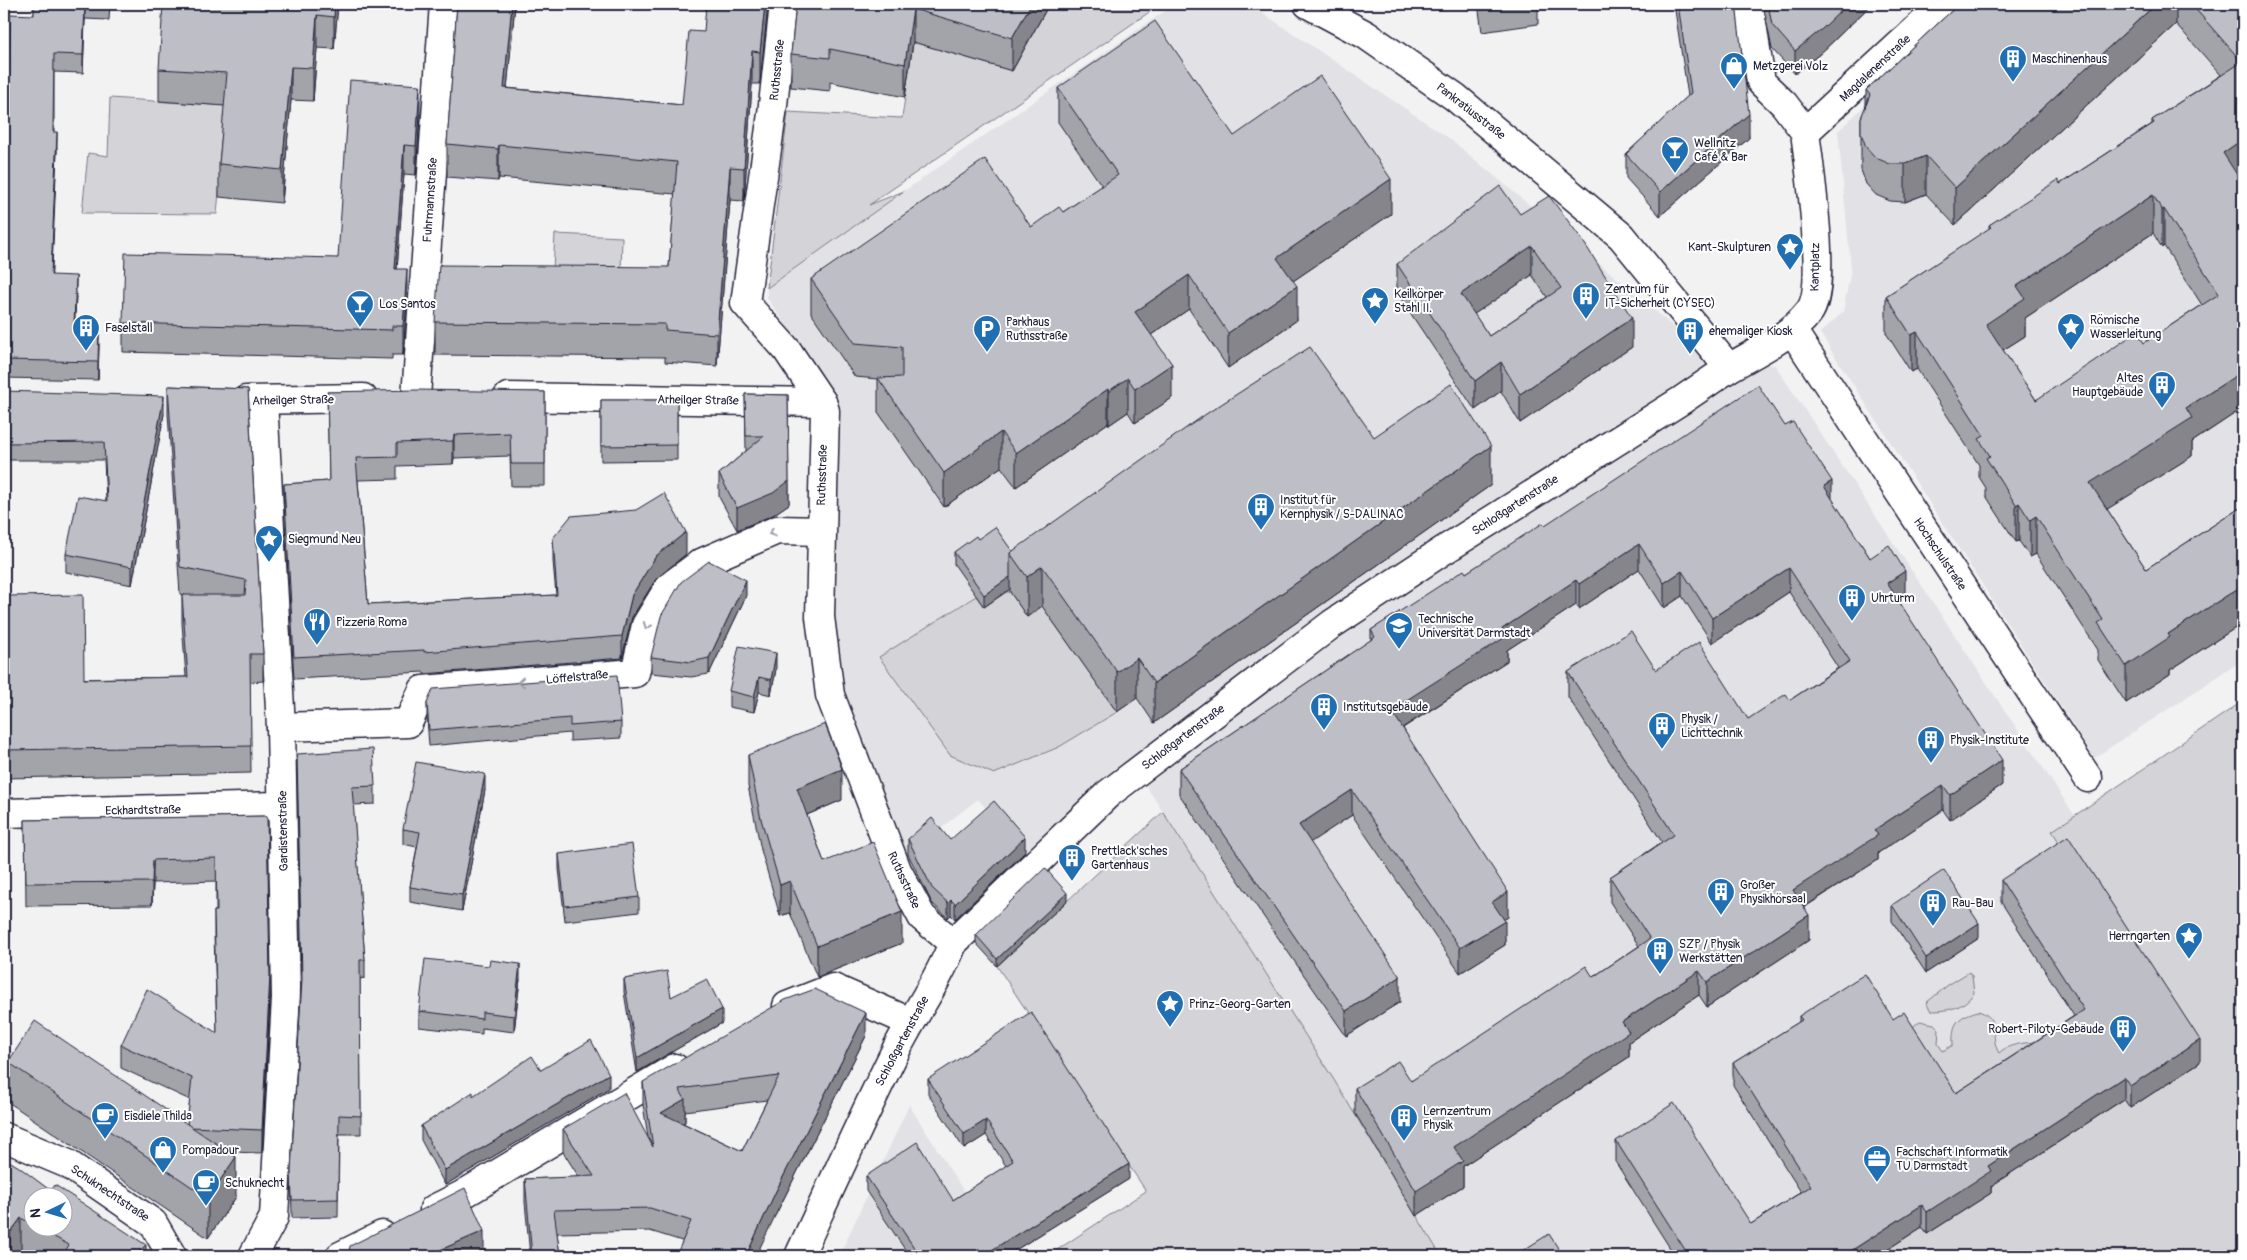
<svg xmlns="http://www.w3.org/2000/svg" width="2247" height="1260" viewBox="0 0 2247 1260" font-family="Pangolin,sans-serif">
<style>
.built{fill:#e2e2e6}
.green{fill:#d3d3d8;stroke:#7a7a8a}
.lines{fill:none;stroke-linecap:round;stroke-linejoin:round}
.minor-casing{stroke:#22223b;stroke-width:31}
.minor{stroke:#fff;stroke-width:28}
.wall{fill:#a3a3aa;stroke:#22223b;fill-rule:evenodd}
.shaded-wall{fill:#85858b;stroke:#22223b}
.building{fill:#bebec6;stroke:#22223b;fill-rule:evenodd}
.oneway{stroke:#9c9ca7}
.labels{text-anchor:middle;stroke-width:4;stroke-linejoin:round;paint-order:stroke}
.poi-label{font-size:12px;fill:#22223b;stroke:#fff;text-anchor:start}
.street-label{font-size:12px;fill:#22223b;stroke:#fff}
</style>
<rect width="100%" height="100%" fill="#f2f2f3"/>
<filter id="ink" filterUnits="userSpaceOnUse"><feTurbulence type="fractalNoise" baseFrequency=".02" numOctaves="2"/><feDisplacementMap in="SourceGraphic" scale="10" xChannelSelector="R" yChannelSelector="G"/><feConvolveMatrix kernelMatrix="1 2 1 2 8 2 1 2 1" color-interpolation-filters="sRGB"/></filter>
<g filter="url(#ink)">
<g class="built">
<polygon points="1175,4 1249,4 1449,138 1643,300 1710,360 1775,365 2075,816 2053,831 2200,1062 2130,1108 2124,1100 1988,1188 1991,1193 1939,1226 1927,1234 1922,1227 1877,1256 1441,1256 1334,1080 1129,759 1024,852 978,799 904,857 835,675 830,625 838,399 767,298 767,288 904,191"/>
<polygon points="1972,4 2243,4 2243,660 2094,758 1820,333 1843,312 1851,269 1838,131"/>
<polygon points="909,1105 1005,1256 839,1256"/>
</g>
<g class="green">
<polygon points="1049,4 1161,4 869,205 904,191 767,288 788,112 902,118 913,42 1012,71"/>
<polygon points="110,98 227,106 217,214 82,213 88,153 108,156"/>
<polygon points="555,234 622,237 621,273 553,270"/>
<polygon points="1006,592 1010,592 1027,617 1042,606 1117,712 1059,747 994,774 950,755 879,657 976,596 984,607"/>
<polygon points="2243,701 2243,1256 1877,1256 1922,1227 1927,1234 1990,1193 1988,1188 2124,1099 2130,1108 2200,1062 2052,831"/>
<polygon points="1163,812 1334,1080 1441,1256 1048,1256 1146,1191 997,966"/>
<path d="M1969,972L1972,976L1974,993C1963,1008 1950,1011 1931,1011L1926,1003L1948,985Z"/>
<path d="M1978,1011C2001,1017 1989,1037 1999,1053C2012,1039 2051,1042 2069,1042L1956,1114L1904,1034L1920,1021L1934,1024L1939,1029L1938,1044L1943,1051L1953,1045C1952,1023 1957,1017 1978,1011Z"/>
</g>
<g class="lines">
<defs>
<g id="minor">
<polyline points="784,4 772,114 745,303 787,350 822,402 825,411 820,617 830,695 897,870 922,917 953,943"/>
<path d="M1308,4L1366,35L1455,97L1621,236L1729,368C1756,352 1790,337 1809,312C1828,289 1809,165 1805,132"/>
<polyline points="1749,4 1761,82 1784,104 1805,132"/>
<polyline points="1805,132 1944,4"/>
<polyline points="1792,330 2088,778"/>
<polyline points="416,397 444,4"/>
<polyline points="508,397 822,402"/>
<polyline points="246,400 363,398"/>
<polyline points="281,727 408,723 423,690 635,673 646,625 669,587 701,563 777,530 821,531"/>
<polyline points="4,813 282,806"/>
<polyline points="787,1006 833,988 910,1022"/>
<polyline points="4,1137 68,1164 153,1223 172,1256"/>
<polyline points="434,1209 462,1195 675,1068"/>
<polyline points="253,1256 274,1217 286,998 281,727 263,401"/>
<polyline points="340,1256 382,1235"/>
<path d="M799,1256C831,1187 862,1118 896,1050C914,1014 939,980 953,943L1108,794L1332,624L1441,552L1682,400L1729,368"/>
</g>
</defs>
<use href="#minor" class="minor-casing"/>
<use href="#minor" class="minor"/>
</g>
<g class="wall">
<polygon points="34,4 110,4 109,20 85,19 83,73 54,72 54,132 57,150 51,275 76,294 74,325 99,344 98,380 4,378 4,227 5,227 34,15"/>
<polygon points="338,4 334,49 317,48 313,101 291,100 282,203 219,197 219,164 225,106 159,101 159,69"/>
<polygon points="457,4 515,4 507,88 682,105 704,32 768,4 760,84 752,84 744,201 730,200 717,366 665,362 665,357 435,355 435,322 669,267 675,194 499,178 498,181 447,177 447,144"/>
<polygon points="796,4 1049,4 1012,71 913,42 905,97 830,82 830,91 791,87 791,54"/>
<polygon points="1478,4 1538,4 1538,24 1482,32"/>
<polygon points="1674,4 1736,4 1749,138 1660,216 1626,178 1626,154 1688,96"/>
<polygon points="1763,4 1872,4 1822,52 1795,74 1772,49"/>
<path d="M1959,4H2243L2240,179L2243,184V408L2192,442V456L2107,509L2146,569L2243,506V623L2170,670V674L2126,703L2098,660V650L2036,554L2030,557L2019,541L2016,542L1986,496V488L1979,477V465L1917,369L1911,372L1886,333V296L1989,229V225L2060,184L2152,124V120L2221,75L2176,24L1955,225L1926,194L1905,202L1890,201L1876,195L1866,184L1861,170V118L1866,107V90ZM2153,233L2162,248L2164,246L2202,305L2144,343L2036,400L2003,350L2025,336V318Z"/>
<polygon points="1058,88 1234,136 1391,214 1293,281 1297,320 1228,368 1189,309 1151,335 1172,398 1135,423 1128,412 1109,425 1108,423 1016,487 1001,467 944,507 878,412 878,379 855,377 811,313 811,279 1031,227 1063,212 1102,186 1058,122"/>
<polygon points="420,114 416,175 404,174 397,269 407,298 403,355 392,355 392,359 123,352 123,323 338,258"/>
<path d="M1520,214L1632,347L1520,423L1501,391L1475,410L1397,293V264ZM1532,275L1547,297L1489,336L1474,314Z"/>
<polygon points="168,386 248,389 263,654 263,681 250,682 251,773 4,778 4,680 186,677 182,623 182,595 185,595 180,594 168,414"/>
<polygon points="4,391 164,414 132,585 66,572 66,554 106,501 104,460 7,460 6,474 4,474"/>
<polygon points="327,392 545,392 545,486 511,486 510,456 454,458 453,464 397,466 397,479 358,480 368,604 556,595 553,561 553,538 686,554 656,579 632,617 622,658 424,674 424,672 294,679 284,507 284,484 329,481"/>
<polygon points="745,394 788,395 789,504 773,515 737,530 719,497 719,474 746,451"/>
<polygon points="601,400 677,400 677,460 601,461"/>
<polygon points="1374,437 1491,485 1154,723 1137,698 1117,712 1042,606 1027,617 1010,592 1010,589 984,607 954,564 954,552 978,539 1012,551"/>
<polygon points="1832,499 1870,558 1905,596 1899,601 2002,785 1950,820 1943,810 1878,853 1878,860 1805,907 1809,940 1707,1007 1699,995 1629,1042 1629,1057 1463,1166 1463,1186 1416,1216 1355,1113 1355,1088 1411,1081 1593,977 1639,946 1610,902 1610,877 1662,842 1568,697 1568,672 1656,670 1748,719 1790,700 1838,668 1789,592 1712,643 1682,596 1664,608 1639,569 1579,609 1576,605 1507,650 1507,661 1403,728 1508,917 1504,919 1505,945 1460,973 1352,815 1310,842 1400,1002 1346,1036 1179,794 1179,769 1371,640 1371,630 1466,573 1545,525"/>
<polygon points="746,596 709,674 691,677 651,673 651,657"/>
<polygon points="776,669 771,695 759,692 754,712 729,707 729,691"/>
<polygon points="427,703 621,722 621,738 570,741 570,733 429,746 427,718"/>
<polygon points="748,755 842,800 807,815 824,862 902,943 817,977 790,913 780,916 761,850 748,786"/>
<polygon points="297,773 375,786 375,804 353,805 365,960 365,978 360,979 361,1134 339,1134 338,1217 292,1218 291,1171 301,984"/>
<polygon points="485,790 462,911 410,902 410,887 417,847 403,844 403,829"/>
<polygon points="267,816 270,998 262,1153 227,1152 236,1197 208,1238 8,1102 8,1062 187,1125 190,1100 121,1068 121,1045 217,1033 214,934 214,911 216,911 216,881 153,883 152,905 26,906 25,820"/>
<polygon points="908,839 950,840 1025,852 955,919 951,915 948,918 932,903 908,854"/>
<polygon points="559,854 639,897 639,912 565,921 559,869"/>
<polygon points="2001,880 2200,1062 2130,1108 2124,1099 1991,1186 1991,1193 1927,1234 1922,1227 1877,1256 1675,1256 1616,1163 1616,1141 1751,1224 1801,1192 1733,1085 1733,1063 1799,1022 1799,1016 1893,1019 1956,1093 2074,1016 2001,902"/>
<polygon points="1067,901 997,966 976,943 976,935"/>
<polygon points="1892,905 1979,938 1926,973 1892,921"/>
<polygon points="520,979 514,1032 482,1028 482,1034 419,1027 419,1011"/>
<polygon points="624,979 671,997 722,1023 637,1072 624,992"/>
<path d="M866,1036L775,1216L682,1241L650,1231L557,1233L560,1256H530L525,1202V1179L579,1177L563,1152V1129L648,1137L643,1105V1082ZM767,1100L742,1151L683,1123L685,1122V1111Z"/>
<polygon points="928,1079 1129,1179 1006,1256 904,1256 908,1254 866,1191 866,1176 953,1200 1006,1166 986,1135 964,1149 928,1094"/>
<polygon points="609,1088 445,1185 421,1140 421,1126 473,1096"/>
<path d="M4,1158L51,1191L146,1256H28L21,1252L18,1256H4ZM32,1198L62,1228H32Z"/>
</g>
<g class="shaded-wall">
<polygon points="85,4 85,19 83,73 83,55"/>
<polygon points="335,4 338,4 334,49 334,17"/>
<polygon points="512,4 515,4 504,121 504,88"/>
<polygon points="765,4 768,4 760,84 760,52"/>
<polygon points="1031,4 1049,4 1012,71 1012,38"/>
<polygon points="1848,4 1872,4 1822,52 1795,74 1795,51"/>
<polygon points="2156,4 2176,4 2176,24 1955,225 1955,188"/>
<polygon points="913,9 913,42 905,97 905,64"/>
<polygon points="317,15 317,48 313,101 313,68"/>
<polygon points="752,51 752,84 744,201 744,168"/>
<polygon points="291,67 291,100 282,203 282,170"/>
<polygon points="420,85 420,114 416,175 416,146"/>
<polygon points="1749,114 1749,138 1660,216 1660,192"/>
<polygon points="57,132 57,150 51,293 51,275"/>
<polygon points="2243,139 2243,177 2223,190 2223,153"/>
<polygon points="404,145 404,174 395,298 395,269"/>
<polygon points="499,145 499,178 498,181 498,149"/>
<polygon points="1926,156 1926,194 1905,202 1905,164"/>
<polygon points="730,167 730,200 717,366 717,334"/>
<polygon points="1391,179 1391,214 1277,292 1277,258"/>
<polygon points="2153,195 2153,233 2025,318 2025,336 1986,361 1986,324 2017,286"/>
<polygon points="2164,209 2164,246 2162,248 2162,210"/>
<polygon points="1532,246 1532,275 1461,323 1461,294"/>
<polygon points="407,269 407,298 403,355 403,326"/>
<polygon points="1189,275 1189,309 1135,346 1135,312"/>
<polygon points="76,276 76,294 74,343 74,325"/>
<polygon points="1297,286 1297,320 1228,368 1228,333"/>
<polygon points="1632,318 1632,347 1520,423 1520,394"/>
<polygon points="99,326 99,344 98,380 98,362"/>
<polygon points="1917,332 1917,369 1911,372 1911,335"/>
<polygon points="1501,362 1501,391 1475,410 1475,381"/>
<polygon points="1172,364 1172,398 1135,423 1135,389"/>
<polygon points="2243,371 2243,408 2192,442 2192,456 2090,520 2090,483 2186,408"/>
<polygon points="1128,378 1128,412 1109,425 1109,391"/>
<polygon points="1108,389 1108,423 1016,487 1016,453"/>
<polygon points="164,396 164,414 132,585 132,567"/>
<polygon points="1001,432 1001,467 944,507 944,473"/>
<polygon points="454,435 454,458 453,464 453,441"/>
<polygon points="1491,446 1491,485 1154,723 1154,683"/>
<polygon points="789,481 789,504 773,515 737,530 737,508"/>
<polygon points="1832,481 1832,505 1824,486"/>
<polygon points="2019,503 2019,541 2016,542 2016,505"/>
<polygon points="2036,516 2036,554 2030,557 2030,520"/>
<polygon points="686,532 686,554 656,579 632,617 622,658 622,636 632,595 656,556"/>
<polygon points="1639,544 1639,569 1579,609 1579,584"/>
<polygon points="1042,566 1042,606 1027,617 1027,577"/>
<polygon points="1789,568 1789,592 1712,643 1712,618"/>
<polygon points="1682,571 1682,596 1664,608 1664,583"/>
<polygon points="1905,571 1905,596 1887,608 1887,583"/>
<polygon points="1010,577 1010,589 984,607 984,595"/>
<polygon points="746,580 746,596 709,674 709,658"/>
<polygon points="1576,580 1576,605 1507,650 1507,661 1391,735 1391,710 1502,629"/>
<polygon points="2243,585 2243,623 2170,670 2170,674 2126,703 2126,666 2168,634"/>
<polygon points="776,653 776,669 771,695 771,680"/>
<polygon points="1137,658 1137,698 1117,712 1117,672"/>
<polygon points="759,677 759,692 754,712 754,697"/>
<polygon points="2002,760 2002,785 1950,820 1950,795"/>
<polygon points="842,769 842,800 797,819 797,788"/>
<polygon points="485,774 485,790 462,911 462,895"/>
<polygon points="1943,785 1943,810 1878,853 1878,860 1793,914 1793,890 1874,830"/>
<polygon points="1352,790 1352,815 1299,850 1299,825"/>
<polygon points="1025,837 1025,852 955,919 955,904"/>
<polygon points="153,860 153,883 152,905 152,882"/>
<polygon points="790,881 790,913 780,916 780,885"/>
<polygon points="1508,892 1508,917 1492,927 1492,902"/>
<polygon points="1067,893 1067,901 997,966 997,959"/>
<polygon points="951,900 951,915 948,918 948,903"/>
<polygon points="902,912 902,943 817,977 817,946"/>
<polygon points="1809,915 1809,940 1707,1007 1707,982"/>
<polygon points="1505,921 1505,945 1460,973 1460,948"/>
<polygon points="1979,923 1979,938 1926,973 1926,958"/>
<polygon points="520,964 520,979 514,1032 514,1016"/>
<polygon points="1699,971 1699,995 1629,1042 1629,1057 1463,1166 1463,1186 1416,1216 1416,1191 1454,1147 1622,1022"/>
<polygon points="270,975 270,998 262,1153 262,1130"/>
<polygon points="1400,977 1400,1002 1346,1036 1346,1011"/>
<polygon points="722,1009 722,1023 637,1072 637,1058"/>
<polygon points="866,1013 866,1036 775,1216 756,1256 746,1256 775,1193"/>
<polygon points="2200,1040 2200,1062 2130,1108 2130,1086"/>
<polygon points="609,1074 609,1088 445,1185 445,1170"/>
<polygon points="2124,1077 2124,1099 1991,1186 1991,1193 1927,1234 1927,1212 1988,1166"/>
<polygon points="685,1099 685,1122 661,1136 661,1113"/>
<polygon points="986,1120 986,1135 964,1149 964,1134"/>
<polygon points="236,1157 236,1197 208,1238 208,1198"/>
<polygon points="1129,1164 1129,1179 1006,1256 987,1256 987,1253"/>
<polygon points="1922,1205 1922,1227 1877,1256 1843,1256"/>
<polygon points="21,1218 21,1252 18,1256 10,1256 10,1233"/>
<polygon points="484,1231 484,1254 478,1256 426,1256"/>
<polygon points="146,1245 146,1256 134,1256"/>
</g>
<g class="building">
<polygon points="34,4 85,4 83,55 54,54 53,132 57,132 51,275 76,276 74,325 99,326 98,362 4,360 4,227 5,227 10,14 34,15"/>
<polygon points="163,4 335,4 334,17 317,15 313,68 291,67 282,170 219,164 227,73 159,69"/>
<polygon points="457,4 512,4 504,88 682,105 689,31 704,32 706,4 765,4 760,52 752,51 744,168 730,167 717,334 665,330 665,324 435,322 439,265 669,267 677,162 499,145 498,149 447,144"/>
<polygon points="796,4 1031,4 1012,38 913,9 905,64 830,49 830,58 791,54"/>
<polygon points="1481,4 1522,4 1482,10"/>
<polygon points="1678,4 1736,4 1749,114 1660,192 1626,154 1691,93"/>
<polygon points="1768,4 1848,4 1822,29 1795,51 1772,25"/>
<polygon points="1959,4 2156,4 1955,188 1926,156 1905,164 1890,164 1876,158 1866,147 1861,133 1861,118 1870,95 1866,90"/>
<path d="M2191,4H2243V139L2223,153L2243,184V371L2186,408L2192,418L2090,483L2146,569L2243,506V585L2168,634L2170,637L2126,666L2098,623L2103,620L2036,516L2030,520L2019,503L2016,505L1986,458L1990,456L1979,439L1984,436L1917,332L1911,335L1886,296L1991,227L1989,225L2058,180L2060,184L2154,123L2152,120L2242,62ZM2153,195L2162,210L2164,209L2219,294L2144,343L2137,332L2036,400L1986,324L2025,298L2017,286Z"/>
<polygon points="1155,21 1234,136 1320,76 1391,179 1277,258 1297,286 1228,333 1189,275 1135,312 1172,364 1135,389 1128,378 1109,391 1108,389 1016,453 1001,432 944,473 878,378 902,377 902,347 855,343 811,279 985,159 1031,227 1059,207 1063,212 1118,175 1058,88"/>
<polygon points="350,80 420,85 416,146 404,145 398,227 395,269 407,269 403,326 392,326 392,330 123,323 125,253 338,258"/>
<path d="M1500,186L1520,214L1549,196L1581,238L1632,318L1520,394L1501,362L1475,381L1397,264ZM1532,246L1561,288L1489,336L1461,294Z"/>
<polygon points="1310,347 1374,437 1451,384 1491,446 1154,683 1137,658 1117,672 1042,566 1027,577 1010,553 1206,414"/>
<polygon points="1758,385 1785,426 1793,422 1832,481 1824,486 1870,558 1889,545 1905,571 1887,583 2002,760 1950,795 1943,785 1874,830 1878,835 1793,890 1809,915 1707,982 1699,971 1622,1022 1629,1032 1454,1147 1463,1161 1416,1191 1355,1088 1398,1061 1411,1081 1586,966 1593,977 1650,939 1610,877 1674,835 1568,672 1631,631 1656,670 1699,642 1748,719 1786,694 1790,700 1850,661 1789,568 1712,618 1682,571 1664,583 1639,544 1579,584 1576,580 1502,629 1507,636 1391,710 1508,892 1492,902 1505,921 1460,948 1352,790 1299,825 1400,977 1346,1011 1179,769 1375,637 1371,630 1464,570 1466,573 1543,523 1545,525"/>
<polygon points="168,386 248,389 263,654 250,654 251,746 4,750 4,680 6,680 5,596 83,595 84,679 188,677 182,595 245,595 246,580 180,567"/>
<polygon points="416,390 545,392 545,464 511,464 510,433 454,435 453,441 397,443 397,457 356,458 368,604 557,595 553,538 571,516 636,510 664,493 686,532 656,556 632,595 622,636 424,652 424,650 294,657 284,484 329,481 327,392"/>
<polygon points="4,391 164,396 132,567 66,554 78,496 107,501 104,442 7,443 6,456 4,456"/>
<polygon points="745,394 788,395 789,481 773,493 737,508 719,474 764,436 746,436"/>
<polygon points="601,400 677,400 677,445 601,446"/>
<polygon points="995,527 1012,551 1010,553 1010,577 984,595 954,552 976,536 978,539"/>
<polygon points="709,561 746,580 709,658 691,662 651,657 661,616 681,582"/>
<polygon points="739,646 776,653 771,680 759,677 754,697 729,691"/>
<polygon points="617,675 621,722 570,726 570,718 429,730 427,703 433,689"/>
<polygon points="825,724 842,769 797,788 824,862 873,842 902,912 817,946 790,881 780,885 761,819 748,755"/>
<polygon points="373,749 375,786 352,787 365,960 360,960 361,1116 339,1115 338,1199 292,1200 291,1171 302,979 297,754"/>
<polygon points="416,762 485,774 462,895 410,887 420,832 403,829"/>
<polygon points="994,801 1025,837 955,904 951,900 948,903 932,888 908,839 932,818 950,840"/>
<polygon points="267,816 270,975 262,1130 190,1127 187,1125 192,1078 121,1045 147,989 217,1033 214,911 217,911 216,858 153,860 152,882 26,883 25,820"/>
<polygon points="2068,836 2200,1040 2130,1086 2124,1077 1988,1166 1991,1171 1927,1212 1922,1205 1843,1256 1689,1256 1616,1141 1674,1103 1751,1224 1811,1186 1733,1063 1802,1020 1799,1016 1852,982 1865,974 1893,1019 1904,1012 1956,1093 2084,1010 2001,880"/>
<polygon points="632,844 639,897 565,906 559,854"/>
<polygon points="1045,868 1067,893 997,959 976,935"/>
<polygon points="1944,870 1979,923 1926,958 1892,905"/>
<polygon points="425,959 489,966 490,960 520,964 514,1016 482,1012 482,1019 419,1011"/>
<polygon points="667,971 671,997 707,979 722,1009 637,1058 624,979"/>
<path d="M815,989L866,1013L775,1193L746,1256H676L691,1221L650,1208L554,1210L560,1256H532L525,1179L594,1176L563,1129L624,1093L653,1147L643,1082L785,1000ZM779,1076L742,1151L661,1113L685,1099L679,1089Z"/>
<polygon points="1031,1012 1129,1164 987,1253 989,1256 904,1256 915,1249 866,1176 917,1142 953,1200 1013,1161 986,1120 964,1134 928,1079"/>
<polygon points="35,1021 236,1157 208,1198 8,1062"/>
<polygon points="591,1040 609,1074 445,1170 421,1126 473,1092 473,1096 532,1056 541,1070"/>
<polygon points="4,1158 19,1167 51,1191 55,1185 146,1245 134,1256 62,1256 69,1245 38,1228 62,1228 62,1198 32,1198 32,1224 21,1218 10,1233 4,1228"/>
<polygon points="465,1188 484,1231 426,1256 348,1256 350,1246"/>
<polygon points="1549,1234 1563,1256 1514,1256"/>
</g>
<defs><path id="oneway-chevron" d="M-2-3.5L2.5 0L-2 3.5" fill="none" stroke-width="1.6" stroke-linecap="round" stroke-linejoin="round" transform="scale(1.25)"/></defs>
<g class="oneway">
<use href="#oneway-chevron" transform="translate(772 533) rotate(162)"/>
<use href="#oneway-chevron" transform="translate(647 626) rotate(112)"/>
<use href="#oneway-chevron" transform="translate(521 682) rotate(175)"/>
</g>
</g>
<defs>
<symbol id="building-pin" viewBox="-11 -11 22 30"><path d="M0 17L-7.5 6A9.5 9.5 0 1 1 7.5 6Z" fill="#1f6fb2" stroke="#fff"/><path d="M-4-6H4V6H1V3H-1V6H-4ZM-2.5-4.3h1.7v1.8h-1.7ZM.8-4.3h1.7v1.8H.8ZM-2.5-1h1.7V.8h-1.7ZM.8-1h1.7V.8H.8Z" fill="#fff"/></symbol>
<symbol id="shop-pin" viewBox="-11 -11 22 30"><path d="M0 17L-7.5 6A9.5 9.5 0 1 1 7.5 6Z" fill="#1f6fb2" stroke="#fff"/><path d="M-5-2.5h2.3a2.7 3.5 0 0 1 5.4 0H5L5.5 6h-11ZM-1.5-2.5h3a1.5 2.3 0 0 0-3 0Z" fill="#fff"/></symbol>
<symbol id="bar-pin" viewBox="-11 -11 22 30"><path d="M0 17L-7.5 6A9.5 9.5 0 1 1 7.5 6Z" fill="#1f6fb2" stroke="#fff"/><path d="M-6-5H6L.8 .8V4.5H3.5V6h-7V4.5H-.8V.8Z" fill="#fff"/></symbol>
<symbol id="sight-pin" viewBox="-11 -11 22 30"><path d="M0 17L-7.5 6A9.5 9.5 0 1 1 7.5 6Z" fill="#1f6fb2" stroke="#fff"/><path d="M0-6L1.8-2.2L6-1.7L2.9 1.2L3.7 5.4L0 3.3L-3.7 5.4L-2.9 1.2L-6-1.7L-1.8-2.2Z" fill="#fff"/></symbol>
<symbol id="parking-pin" viewBox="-11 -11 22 30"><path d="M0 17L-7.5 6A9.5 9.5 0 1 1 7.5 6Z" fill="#1f6fb2" stroke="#fff"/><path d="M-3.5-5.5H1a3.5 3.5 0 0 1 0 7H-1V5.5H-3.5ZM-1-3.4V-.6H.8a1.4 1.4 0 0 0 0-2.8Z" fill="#fff"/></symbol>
<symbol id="restaurant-pin" viewBox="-11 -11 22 30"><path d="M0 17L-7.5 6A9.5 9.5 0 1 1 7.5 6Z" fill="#1f6fb2" stroke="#fff"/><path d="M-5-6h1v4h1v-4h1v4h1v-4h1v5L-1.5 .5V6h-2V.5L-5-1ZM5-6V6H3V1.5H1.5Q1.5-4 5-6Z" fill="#fff"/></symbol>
<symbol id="university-pin" viewBox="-11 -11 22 30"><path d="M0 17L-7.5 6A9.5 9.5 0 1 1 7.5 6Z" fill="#1f6fb2" stroke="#fff"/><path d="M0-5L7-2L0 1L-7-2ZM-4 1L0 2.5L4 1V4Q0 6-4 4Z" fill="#fff"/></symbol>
<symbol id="cafe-pin" viewBox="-11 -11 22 30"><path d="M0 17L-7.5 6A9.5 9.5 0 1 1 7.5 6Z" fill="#1f6fb2" stroke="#fff"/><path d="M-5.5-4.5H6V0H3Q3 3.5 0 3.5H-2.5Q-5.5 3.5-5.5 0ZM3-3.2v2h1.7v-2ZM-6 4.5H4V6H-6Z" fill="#fff"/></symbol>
<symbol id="office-pin" viewBox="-11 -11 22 30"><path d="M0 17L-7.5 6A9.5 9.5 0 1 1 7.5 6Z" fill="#1f6fb2" stroke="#fff"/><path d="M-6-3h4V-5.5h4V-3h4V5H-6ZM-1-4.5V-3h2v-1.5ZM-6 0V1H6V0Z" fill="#fff"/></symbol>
</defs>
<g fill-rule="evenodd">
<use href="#building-pin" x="1997" y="43" width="32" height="43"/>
<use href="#shop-pin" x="1718" y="50" width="32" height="43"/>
<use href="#bar-pin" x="1659" y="134" width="32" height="43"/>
<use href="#sight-pin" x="1774" y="231" width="32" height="43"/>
<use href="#building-pin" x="1570" y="280" width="32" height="43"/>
<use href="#sight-pin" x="1359" y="285" width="32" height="43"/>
<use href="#bar-pin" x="344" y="288" width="32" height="43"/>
<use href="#sight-pin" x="2055" y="311" width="32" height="43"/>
<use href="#building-pin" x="70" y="312" width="32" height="43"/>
<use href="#parking-pin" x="971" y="313" width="32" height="43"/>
<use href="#building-pin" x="1674" y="315" width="32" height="43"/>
<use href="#building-pin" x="2146" y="369" width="32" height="43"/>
<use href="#building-pin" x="1245" y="491" width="32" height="43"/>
<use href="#sight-pin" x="253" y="523" width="32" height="43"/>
<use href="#building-pin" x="1836" y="582" width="32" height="43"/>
<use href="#restaurant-pin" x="301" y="606" width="32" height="43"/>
<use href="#university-pin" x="1383" y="610" width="32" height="43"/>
<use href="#building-pin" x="1308" y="691" width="32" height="43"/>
<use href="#building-pin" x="1646" y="710" width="32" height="43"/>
<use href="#building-pin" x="1915" y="724" width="32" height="43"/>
<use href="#building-pin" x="1056" y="842" width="32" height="43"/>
<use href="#building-pin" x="1705" y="876" width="32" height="43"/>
<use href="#building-pin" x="1917" y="887" width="32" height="43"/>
<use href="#sight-pin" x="2173" y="920" width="32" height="43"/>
<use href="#building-pin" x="1644" y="935" width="32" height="43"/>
<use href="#sight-pin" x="1154" y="988" width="32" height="43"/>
<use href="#building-pin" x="2107" y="1013" width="32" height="43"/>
<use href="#cafe-pin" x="89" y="1100" width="32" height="43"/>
<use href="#building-pin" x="1388" y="1102" width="32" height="43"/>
<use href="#shop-pin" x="147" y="1134" width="32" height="43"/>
<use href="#office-pin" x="1861" y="1143" width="32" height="43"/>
<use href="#cafe-pin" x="190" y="1167" width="32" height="43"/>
</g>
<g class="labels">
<g class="poi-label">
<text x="2032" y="63">Maschinenhaus</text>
<text x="1753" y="70">Metzgerei Volz</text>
<text x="1694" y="147">Wellnitz<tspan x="1694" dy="14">Café &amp; Bar</tspan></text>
<text x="1771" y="251" text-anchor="end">Kant-Skulpturen</text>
<text x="1605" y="293">Zentrum für<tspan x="1605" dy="14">IT-Sicherheit (CYSEC)</tspan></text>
<text x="1394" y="298">Keilkörper<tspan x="1394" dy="14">Stahl II.</tspan></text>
<text x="379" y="308">Los Santos</text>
<text x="2090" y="324">Römische<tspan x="2090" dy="14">Wasserleitung</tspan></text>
<text x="1006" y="326">Parkhaus<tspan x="1006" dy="14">Ruthsstraße</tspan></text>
<text x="105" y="332">Faselstall</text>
<text x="1709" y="335">ehemaliger Kiosk</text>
<text x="2143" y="382" text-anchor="end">Altes<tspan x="2143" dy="14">Hauptgebäude</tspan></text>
<text x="1280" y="504">Institut für<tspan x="1280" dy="14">Kernphysik / S-DALINAC</tspan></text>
<text x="288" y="543">Siegmund Neu</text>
<text x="1871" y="602">Uhrturm</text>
<text x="1418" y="623">Technische<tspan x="1418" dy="14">Universität Darmstadt</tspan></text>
<text x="336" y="626">Pizzeria Roma</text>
<text x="1343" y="711">Institutsgebäude</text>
<text x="1681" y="723">Physik /<tspan x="1681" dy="14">Lichttechnik</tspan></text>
<text x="1950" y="744">Physik-Institute</text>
<text x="1091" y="855">Prettlack'sches<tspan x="1091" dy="14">Gartenhaus</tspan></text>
<text x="1740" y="889">Großer<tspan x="1740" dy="14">Physikhörsaal</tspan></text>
<text x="1952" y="907">Rau-Bau</text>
<text x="2170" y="940" text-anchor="end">Herrngarten</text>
<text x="1679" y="948">SZP / Physik<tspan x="1679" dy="14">Werkstätten</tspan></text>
<text x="1189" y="1008">Prinz-Georg-Garten</text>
<text x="2104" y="1033" text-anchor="end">Robert-Piloty-Gebäude</text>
<text x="1423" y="1115">Lernzentrum<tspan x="1423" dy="14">Physik</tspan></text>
<text x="124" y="1120">Eisdiele Thilda</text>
<text x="182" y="1154">Pompadour</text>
<text x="1896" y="1156">Fachschaft Informatik<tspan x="1896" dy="14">TU Darmstadt</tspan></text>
<text x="225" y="1187">Schuknecht</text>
</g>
<g class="street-label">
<text transform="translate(1875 68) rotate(-43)" y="4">Magdalenenstraße</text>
<text transform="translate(777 70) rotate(-84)" y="4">Ruthsstraße</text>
<text transform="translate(1471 111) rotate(38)" y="4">Pankratiusstraße</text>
<text transform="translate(430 200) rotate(-86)" y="4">Fuhrmannstraße</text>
<text transform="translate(1815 267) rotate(-89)" y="4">Kantplatz</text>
<text transform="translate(293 400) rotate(-1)" y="4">Arheilger Straße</text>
<text transform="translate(698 400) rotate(1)" y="4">Arheilger Straße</text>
<text transform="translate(822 475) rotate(-88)" y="4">Ruthsstraße</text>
<text transform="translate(1515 505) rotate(-33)" y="4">Schloßgartenstraße</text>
<text transform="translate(1940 554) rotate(56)" y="4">Hochschulstraße</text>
<text transform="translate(577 677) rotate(-5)" y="4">Löffelstraße</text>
<text transform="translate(1183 737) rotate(-37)" y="4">Schloßgartenstraße</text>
<text transform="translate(143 810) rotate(-1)" y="4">Eckhardtstraße</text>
<text transform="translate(283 831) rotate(-91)" y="4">Gardistenstraße</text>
<text transform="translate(904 880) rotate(65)" y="4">Ruthsstraße</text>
<text transform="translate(902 1041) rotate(-62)" y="4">Schloßgartenstraße</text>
<text transform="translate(110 1193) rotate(34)" y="4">Schuknechtstraße</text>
</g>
</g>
<rect width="2247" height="1260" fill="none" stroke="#fff" stroke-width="20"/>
<rect x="10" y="10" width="2227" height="1240" fill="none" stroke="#22223b" stroke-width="2" filter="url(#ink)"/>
<g transform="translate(48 1212) rotate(265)"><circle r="24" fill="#ffffff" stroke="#a7a7b1"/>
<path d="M0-4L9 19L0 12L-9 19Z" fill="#1f6fb2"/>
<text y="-8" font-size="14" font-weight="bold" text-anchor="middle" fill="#22223b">N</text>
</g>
</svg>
